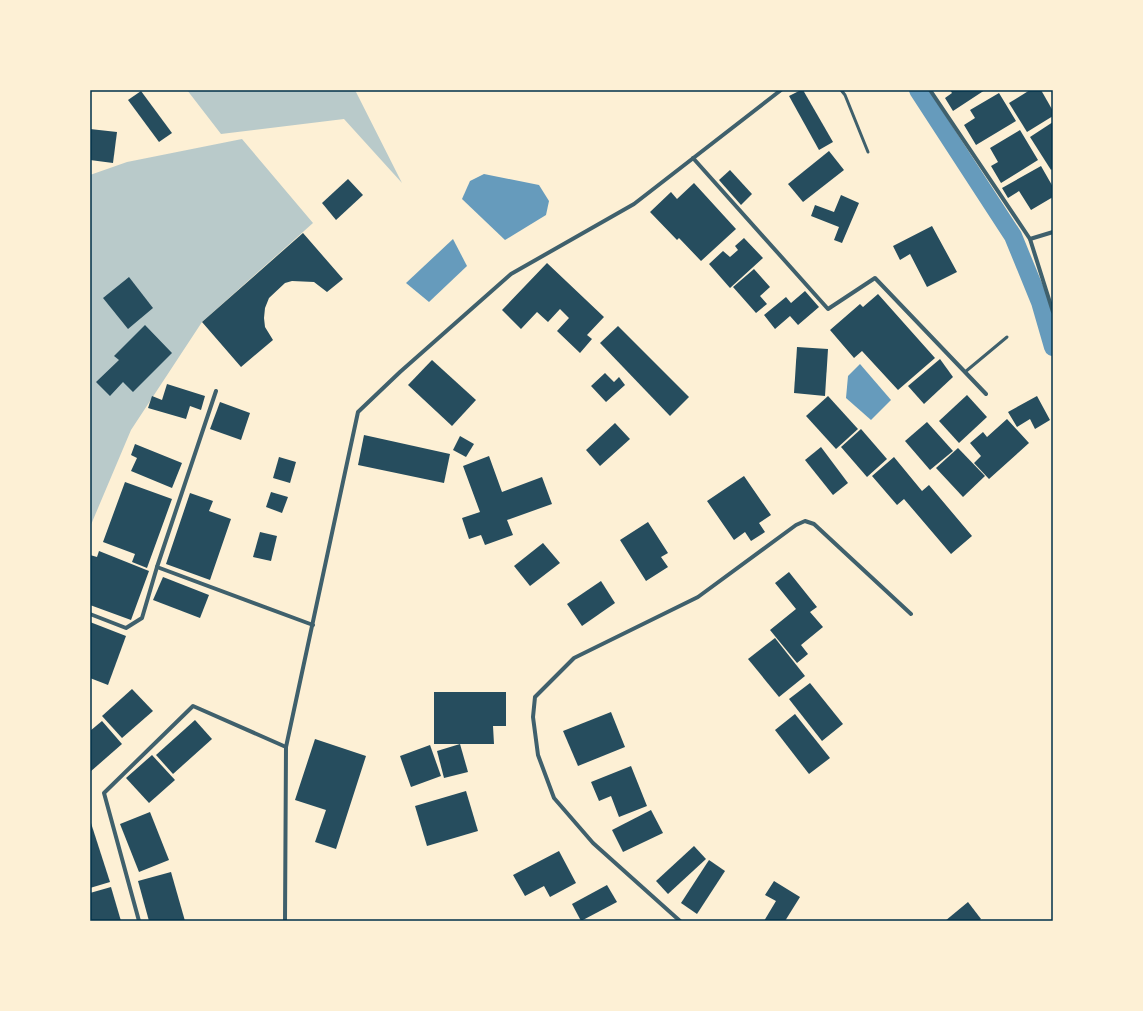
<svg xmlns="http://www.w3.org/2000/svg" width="1143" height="1011" viewBox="0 0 1143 1011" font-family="'Alegreya Sans',sans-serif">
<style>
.green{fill:#b9caca}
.water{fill:#669bbc}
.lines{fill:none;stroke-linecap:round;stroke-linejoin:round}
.canal{stroke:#669bbc;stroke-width:18}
.building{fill:#264d5e}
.service{stroke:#3f606c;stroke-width:3}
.minor{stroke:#3f606c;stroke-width:4}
.neatline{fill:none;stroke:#003049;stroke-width:1.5}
</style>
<rect width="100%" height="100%" fill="#fdf0d5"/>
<g class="green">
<polygon points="187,90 355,90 402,183 344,119 221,134"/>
<polygon points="242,139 313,223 202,322 131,430 90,527 90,175 127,162"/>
</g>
<g class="water">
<polygon points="484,174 539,185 549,201 546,215 505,240 462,199 470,181"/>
<polygon points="453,239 467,266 429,302 406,283"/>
<polygon points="860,364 891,400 871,420 846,398 848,376"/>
</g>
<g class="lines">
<polyline class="canal" points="918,90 1013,236 1040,302 1053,347"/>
</g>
<g class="building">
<polygon points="801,90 803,90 833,142 819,150 789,96"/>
<polygon points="950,90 985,90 953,111 945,98 952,93"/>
<polygon points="1030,90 1041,90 1053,111 1053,116 1027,132 1009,103"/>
<polygon points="141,91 172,133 159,142 128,100"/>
<polygon points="999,93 1016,121 976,145 964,125 975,118 970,110"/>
<polygon points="1053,122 1053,168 1051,170 1030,137"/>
<polygon points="90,129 117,132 113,163 90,160"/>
<polygon points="1020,130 1038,160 1001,183 991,166 998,162 990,148"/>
<polygon points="829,151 844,170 803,202 788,184"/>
<polygon points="1041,166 1053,187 1053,197 1031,210 1019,191 1008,198 1002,188"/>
<polygon points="730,170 752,194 741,205 719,180"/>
<polygon points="348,179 363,195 336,220 322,203"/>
<polygon points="694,183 736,229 701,261 679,238 677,240 650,212 671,192 677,199"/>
<polygon points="841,195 859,203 842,243 834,240 839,227 811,216 815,205 834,212"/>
<polygon points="932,226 957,272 927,287 910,254 900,260 893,246"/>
<polygon points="303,233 343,279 327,292 314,282 292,281 285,283 269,298 265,308 264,318 265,327 273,340 241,367 202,322"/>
<polygon points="744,238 763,258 730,288 709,264 723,251 730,257 738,250 735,246"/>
<polygon points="547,263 604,317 587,335 592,339 580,353 557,331 569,318 560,309 548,322 537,312 521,329 502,310"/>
<polygon points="754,269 770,287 760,296 767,304 756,313 733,287"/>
<polygon points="129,277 153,308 128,329 103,298"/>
<polygon points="805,291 819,307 798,325 790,316 775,329 764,315 786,297 791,303"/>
<polygon points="878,294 935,358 898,390 862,351 854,358 830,330 860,304 863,307"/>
<polygon points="145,325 172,353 133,392 123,382 110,396 96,382 119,360 114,356"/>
<polygon points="618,326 689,397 670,416 600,343"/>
<polygon points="797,347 828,349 825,396 794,393"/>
<polygon points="940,359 953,377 924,404 908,386"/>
<polygon points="432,360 476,400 452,426 408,385"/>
<polygon points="605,373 614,382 619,377 625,385 606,402 591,386"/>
<polygon points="167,384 205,396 201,410 190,406 186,419 148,408 152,396 162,400"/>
<polygon points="967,395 987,417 959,443 939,421"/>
<polygon points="828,396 858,429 836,449 806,416"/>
<polygon points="1037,396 1050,420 1035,429 1030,419 1017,427 1008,412"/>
<polygon points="220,402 250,413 241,440 210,429"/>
<polygon points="1007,419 1029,443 989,479 974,463 981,456 970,443 983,432 987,437"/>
<polygon points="927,422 953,451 930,470 905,441"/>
<polygon points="615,423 630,439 600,466 586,450"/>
<polygon points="861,429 887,459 867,477 841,447"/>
<polygon points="364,435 450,454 444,483 358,465"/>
<polygon points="460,436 474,444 466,457 453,450"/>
<polygon points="135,444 182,463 172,488 131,471 137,458 131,455"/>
<polygon points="821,447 848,483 833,495 805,460"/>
<polygon points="958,448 985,476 963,497 936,468"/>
<polygon points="489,456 502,492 542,477 552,504 507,520 513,535 485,545 481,535 469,539 462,518 480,512 463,466"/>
<polygon points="279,457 296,462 290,483 273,478"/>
<polygon points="894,457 922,491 929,485 972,536 951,554 904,499 897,505 872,476"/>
<polygon points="744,476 771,515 759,523 765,532 751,541 745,532 734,540 707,501"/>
<polygon points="125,482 172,499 147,568 132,562 135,554 103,542"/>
<polygon points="271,492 288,497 282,513 266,507"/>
<polygon points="190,493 213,501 209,511 231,519 210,580 166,564"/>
<polygon points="648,522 668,553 661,557 668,567 646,581 620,540"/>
<polygon points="260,532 277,536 271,561 253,557"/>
<polygon points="543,543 560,563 530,586 514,566"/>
<polygon points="99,551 149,571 131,620 90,605 90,555 97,557"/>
<polygon points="789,572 817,607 810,612 823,627 801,645 808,654 797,663 770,630 796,609 775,583"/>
<polygon points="163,577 209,595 200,618 153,600"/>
<polygon points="601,581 615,603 582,626 567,604"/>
<polygon points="90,622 126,636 108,685 90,678"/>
<polygon points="775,638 805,676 779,697 748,659"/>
<polygon points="810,683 843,724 822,741 789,699"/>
<polygon points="132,689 153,711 122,738 102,716"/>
<polygon points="434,692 506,692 506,726 493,726 494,744 434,744"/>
<polygon points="611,712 625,747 578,766 563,731"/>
<polygon points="795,714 830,758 809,774 775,730"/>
<polygon points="195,720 212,739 173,774 156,755"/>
<polygon points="102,721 122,744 90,772 90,731"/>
<polygon points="315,739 366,756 336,849 315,842 326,810 295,800"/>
<polygon points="460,744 468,772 444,778 437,751"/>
<polygon points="430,745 441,776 411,787 400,756"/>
<polygon points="152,755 175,780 149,803 126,778"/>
<polygon points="631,766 647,806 619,817 611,796 599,801 591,782"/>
<polygon points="466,791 478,831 427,846 415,806"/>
<polygon points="651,810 663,833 623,852 612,830"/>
<polygon points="150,812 169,860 139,872 120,824"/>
<polygon points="90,820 110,882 90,888"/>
<polygon points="694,846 706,859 668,894 656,881"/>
<polygon points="559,851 576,883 550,897 544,886 525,896 513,875"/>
<polygon points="709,860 725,871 697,914 681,903"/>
<polygon points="171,872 185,921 149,921 138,881"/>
<polygon points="774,881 800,897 785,921 764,921 776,901 765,895"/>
<polygon points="607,885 617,902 581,921 572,904"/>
<polygon points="111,887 121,921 90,921 90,893"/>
<polygon points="968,902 981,919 978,921 945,921"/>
</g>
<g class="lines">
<g class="service">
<polyline points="841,90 845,95 868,152"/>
<polyline points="965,372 1007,337"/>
</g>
<g class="minor">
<polyline points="930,90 1030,239 1053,312"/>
<polyline points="693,158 828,309 875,278 986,394"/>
<polyline points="1030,239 1053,232"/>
<polyline points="216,391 157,567 313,625"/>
<polyline points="90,614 126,628 142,618 157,567"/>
<polyline points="139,921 104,793 193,706 286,747"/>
<polyline points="285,921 286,747 358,412 400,372 511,274 634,204 781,90"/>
<polyline points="680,921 593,843 554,798 538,755 533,717 535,697 574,658 698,597 796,525 805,521 814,524 911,614"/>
</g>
</g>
<rect width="1143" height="1011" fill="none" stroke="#fdf0d5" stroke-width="182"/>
<rect x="91" y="91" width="961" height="829" class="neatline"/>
</svg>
